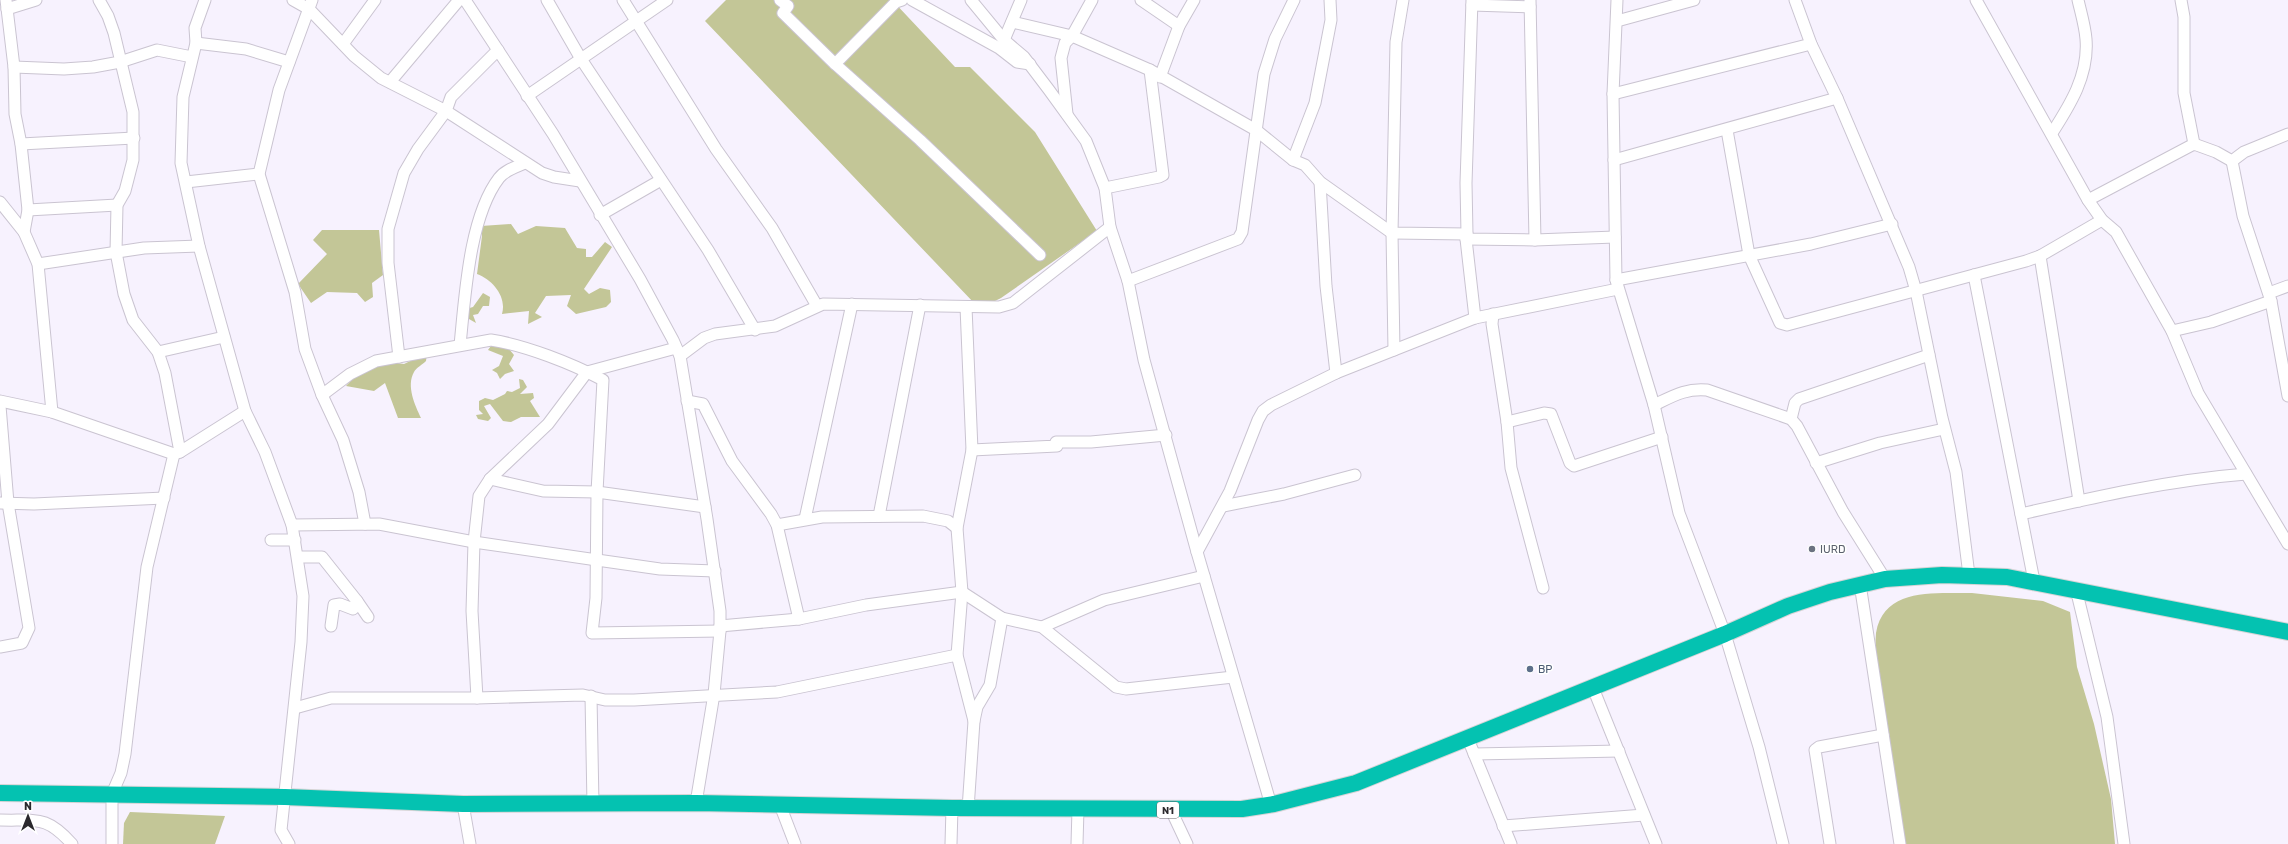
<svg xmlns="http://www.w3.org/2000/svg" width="2288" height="844" viewBox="0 0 2288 844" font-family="Rubik,sans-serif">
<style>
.green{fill:#c3c697}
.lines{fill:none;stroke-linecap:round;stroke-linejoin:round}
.minor-casing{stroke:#cac4d1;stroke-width:13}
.highway-casing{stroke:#d5d4d5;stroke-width:18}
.minor{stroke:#fff;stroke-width:11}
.highway{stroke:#04c2b1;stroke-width:16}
.worship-dot{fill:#6b7280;stroke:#fff;stroke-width:1.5}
.service-dot{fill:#5c6f8a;stroke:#fff;stroke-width:1.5}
.labels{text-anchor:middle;stroke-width:3;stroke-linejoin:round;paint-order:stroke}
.shield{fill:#fff;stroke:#6b696c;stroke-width:1}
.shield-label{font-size:10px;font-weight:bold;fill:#2b292d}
.worship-label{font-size:11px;fill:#5b616d;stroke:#fff;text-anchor:start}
.service-label{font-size:11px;fill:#4e5e75;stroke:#fff;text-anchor:start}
</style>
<rect width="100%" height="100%" fill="#f7f2fe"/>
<g class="green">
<polygon points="726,0 892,0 955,67 970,67 1035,132 1097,231 1001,298 987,305 975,304 705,21"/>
<path d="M511,224L518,234L536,226L565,228L577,248L586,249V257H592L605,242L612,247L584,289L589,294L600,288L610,290L611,302L606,307L576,314L567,306L571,295L546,296L535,313L542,317L528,324L529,311L502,314C507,297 493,280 477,274L482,236L481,226Z"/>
<polygon points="322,230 379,230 383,275 372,283 373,297 365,302 357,293 327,292 311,303 298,284 327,254 313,240"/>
<polygon points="483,293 490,297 489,306 483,306 478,314 473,315 476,323 469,319 465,321 466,309 473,307"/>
<polygon points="493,343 509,349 514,355 509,364 514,371 505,374 500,379 497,373 492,370 499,366 503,356 488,350"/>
<path d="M427,353L426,361C423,364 416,368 414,372C406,386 415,405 421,418H398L385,383L374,391L346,386L359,372L382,361L404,364Z"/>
<polygon points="519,379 523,380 527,387 520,394 533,393 534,398 530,401 540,417 521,417 511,422 503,421 490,404 484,406 491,418 488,421 478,419 476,415 483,414 479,410 479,401 485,398 493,400 505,394 507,391 512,392 520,388"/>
<path d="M1972,593L2043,601L2070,612L2077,667L2094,724L2111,799L2115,844H1904L1875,661C1876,652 1875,642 1876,633C1884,586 1937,594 1972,593Z"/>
<polygon points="130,812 225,816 215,844 123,844 124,823"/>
</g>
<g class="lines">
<defs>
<g id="minor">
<polyline points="6,0 14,67 15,114 21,144 28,210 24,232"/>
<polyline points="99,0 108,16 114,33 133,112 133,160 125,191 117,205 116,252 124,294 133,320 158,352 165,373 180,452"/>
<polyline points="205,0 195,28 196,43 183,97 181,163 199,246 245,411 265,452 292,525 303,596 301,642 281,830 289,844"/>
<polyline points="293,0 309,9 354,56 381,78 446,111 542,173 554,177 580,181"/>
<polyline points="312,0 279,90 259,174 295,292 305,349 322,395 343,440 359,492 365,524"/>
<polyline points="465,0 553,134 640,279 673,340 680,356 707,519 720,611 720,631 714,694 696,803"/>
<polyline points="547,0 581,59 708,250 755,330"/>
<polyline points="623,0 716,149 772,228 817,306"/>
<polyline points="780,0 788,6 783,13 835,64 920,140 1040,255"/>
<polyline points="912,0 999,48 1017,62 1030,64"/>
<polyline points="971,0 1004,40 1024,57 1049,90 1086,141 1105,188 1110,227 1128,281 1144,360 1197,552 1271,805"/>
<polyline points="1141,0 1179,26"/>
<polyline points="1530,0 1535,240"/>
<polyline points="1617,0 1613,94 1616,280 1654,405 1679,513 1725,634 1759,747 1783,844"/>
<polyline points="1795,0 1811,44 1837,98 1909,267 1916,291 1942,418 1956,472 1969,575"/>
<polyline points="1976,0 2088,200 2102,220 2116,232 2172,331 2198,393 2288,544"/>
<polyline points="2181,0 2184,17 2184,93 2194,144"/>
<polyline points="1472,5 1530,7"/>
<polyline points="7,9 36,0"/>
<polyline points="1617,21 1694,0"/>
<polyline points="1012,22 1072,36 1150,70 1256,130 1293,160 1305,165 1320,182 1392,233 1467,234 1466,239 1535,240 1615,237"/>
<polyline points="1004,40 1021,0"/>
<polyline points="196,43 246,49 289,62"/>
<polyline points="343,44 375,0"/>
<polyline points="835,64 896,2 902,0"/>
<polyline points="14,67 64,69 93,67 120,62 157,50 192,57"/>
<polyline points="1160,77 1179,26 1194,0"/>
<polyline points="390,82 459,0"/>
<polyline points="1613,94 1811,44"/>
<polyline points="527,96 667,0"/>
<polyline points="1067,114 1061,58 1065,43 1072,36 1092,0"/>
<polyline points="1727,130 1749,255 1780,323 1787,325 2026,261 2040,256 2102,220"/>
<path d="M2052,133C2070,105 2089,75 2086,39C2085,26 2081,13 2078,0"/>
<polyline points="21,144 134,138"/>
<polyline points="1293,160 1315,103 1331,20 1330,0"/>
<polyline points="1614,160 1837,98"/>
<polyline points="2232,161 2243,216 2271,301 2288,396"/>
<polyline points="186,182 259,174"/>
<polyline points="1320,182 1326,286 1336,373"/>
<polyline points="1105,188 1159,177 1163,175 1150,70"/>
<polyline points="2088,200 2194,144 2216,152 2232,161 2244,152 2288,134"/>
<polyline points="0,202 24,232 38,264 52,412"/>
<polyline points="28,210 117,205"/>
<polyline points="600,215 661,180"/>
<polyline points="1467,234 1466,183 1472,0"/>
<polyline points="1466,239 1475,318"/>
<polyline points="2040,256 2079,501"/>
<polyline points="38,264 144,248 199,246"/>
<polyline points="1974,275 2034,581"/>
<polyline points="1616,280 1811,244 1892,224"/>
<polyline points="1128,281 1238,239 1242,232 1264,74 1275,39 1294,0"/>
<polyline points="2269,293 2288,286"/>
<polyline points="966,307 972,450 957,528 962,592 957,655 974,721"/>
<polyline points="1493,314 1492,324 1507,422 1511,468 1543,588"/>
<polyline points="2172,331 2211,322 2271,301"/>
<path d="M460,345C465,297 469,217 499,178C505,170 516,167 525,163"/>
<polyline points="1394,350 1392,233 1396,42 1403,0"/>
<polyline points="158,352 224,337"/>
<polyline points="680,356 704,338 715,334 775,326 823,304 999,307 1013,303 1110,227"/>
<polyline points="399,357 388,263 388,229 404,173 418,149 446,111 451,97 498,50"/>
<path d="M322,395L350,374L376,361L491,340C525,345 573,364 603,380L597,492L596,598L592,633L720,631"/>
<polyline points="0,401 52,412 174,454 180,452 245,411"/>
<polyline points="687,401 703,404 732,461 771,514 777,525 799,619"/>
<path d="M1654,405C1673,396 1686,388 1707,390L1791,419L1797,426L1843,512L1885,579"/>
<polyline points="0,406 8,503 29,628 22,643 0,647"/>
<polyline points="1791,419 1795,403 1799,399 1929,355"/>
<polyline points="1507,422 1544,413 1551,414 1570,463 1574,466 1662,437"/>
<polyline points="972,450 1057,446 1056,442 1091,442 1166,435"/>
<polyline points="1816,463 1880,443 1944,429"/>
<polyline points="490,479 543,491 597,492 705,507"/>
<polyline points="0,503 34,504 164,498"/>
<polyline points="1223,506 1284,494 1355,475"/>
<path d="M2021,514C2095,497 2170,480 2246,474"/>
<polyline points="879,516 920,305"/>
<polyline points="805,519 852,304"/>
<polyline points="292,525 379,524 474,542 597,560 660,569 715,571"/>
<polyline points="777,525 822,517 923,516 948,521 957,528"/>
<polyline points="271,540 295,540"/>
<polyline points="1197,552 1230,491 1258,420 1263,411 1271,405 1336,373 1475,318 1618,289"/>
<polyline points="299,557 322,557 357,601 356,606 353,609 340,604 334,605 331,626"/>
<polyline points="1860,584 1900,844"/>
<polyline points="2076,589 2107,717 2124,844"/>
<polyline points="357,601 368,617"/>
<polyline points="720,626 799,619 866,605 962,592 1002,618 1042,627 1116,687 1126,689 1233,677"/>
<polyline points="1042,627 1104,600 1204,576"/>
<polyline points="1593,688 1656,844"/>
<polyline points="591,696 593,805"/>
<polyline points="477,698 472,611 474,542 479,496 490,479 548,424 587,372 676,348"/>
<polyline points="295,708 331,698 477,698 583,695 605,700 634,700 777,692 957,655"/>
<polyline points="1468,739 1511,844"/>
<polyline points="1474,754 1619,751"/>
<polyline points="463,804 470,844"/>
<polyline points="780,805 795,844"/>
<polyline points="968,809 974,721 977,707 990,685 1002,618"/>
<polyline points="1171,810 1187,844"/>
<path d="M0,820C37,821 46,815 72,844"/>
<polyline points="1503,826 1644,815"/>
<polyline points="112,844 112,794 121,773 125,754 147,567 174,454"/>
<polyline points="951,844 952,808"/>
<polyline points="1077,844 1078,809"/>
<polyline points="1830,844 1815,750 1819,747 1883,735"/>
</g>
<polyline id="highway" points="0,793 285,797 463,804 696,803 952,808 1242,809 1274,804 1356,783 1725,634 1788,606 1830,592 1885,579 1942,575 2007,577 2288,632"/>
</defs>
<use href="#minor" class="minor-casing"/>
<use href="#highway" class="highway-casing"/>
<use href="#minor" class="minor"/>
<use href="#highway" class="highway"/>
</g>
<circle class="worship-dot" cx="1812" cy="549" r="4"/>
<circle class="service-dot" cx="1530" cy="669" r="4"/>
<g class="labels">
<rect class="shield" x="1157" y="802" width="22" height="16" rx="3"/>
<g class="shield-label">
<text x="1168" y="814">N1</text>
</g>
<g class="worship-label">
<text x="1820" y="553">IURD</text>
</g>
<g class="service-label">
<text x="1538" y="673">BP</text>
</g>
</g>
<g transform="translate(28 816)" stroke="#ffffff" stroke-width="3" paint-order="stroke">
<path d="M0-3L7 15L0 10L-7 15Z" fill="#2b292d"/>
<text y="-6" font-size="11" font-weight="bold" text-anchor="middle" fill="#2b292d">N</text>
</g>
</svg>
